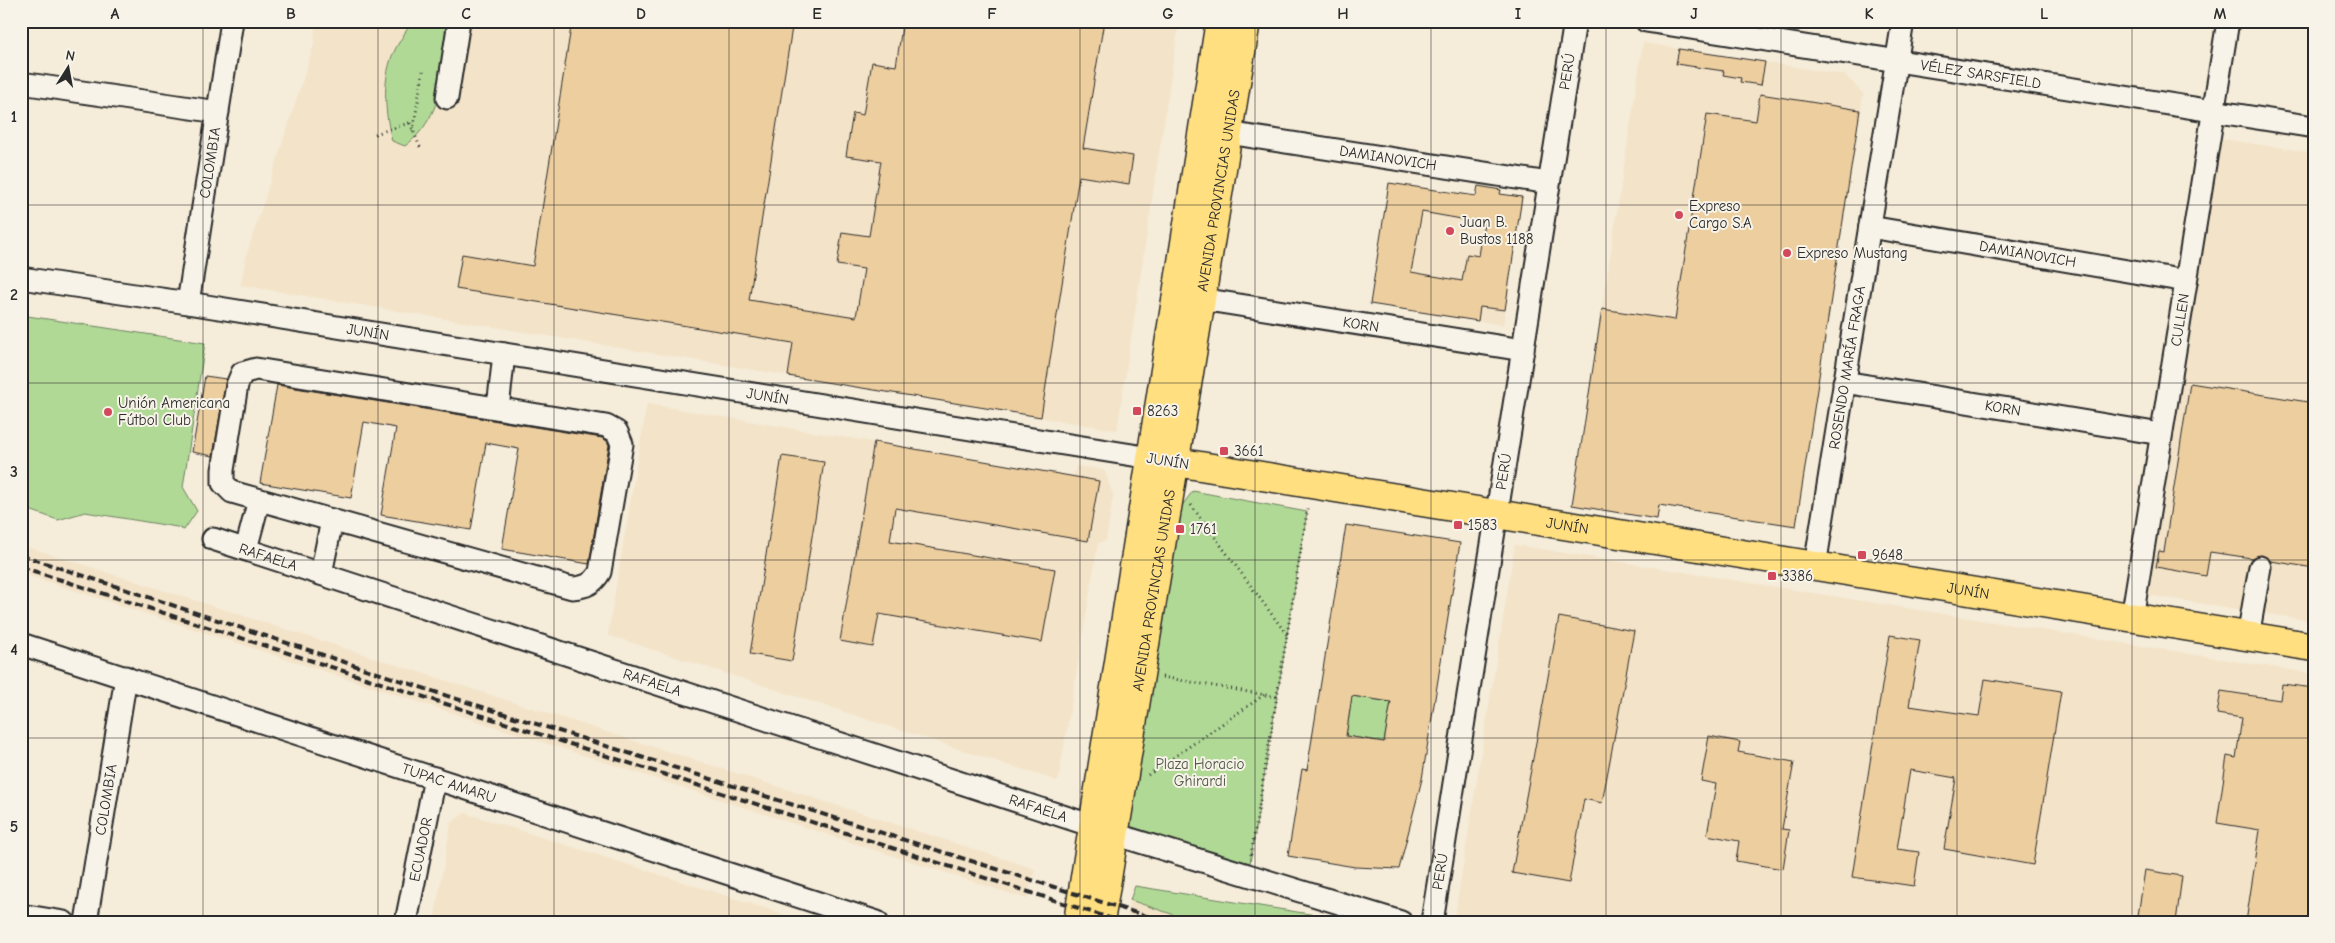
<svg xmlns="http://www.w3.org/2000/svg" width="2335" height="943" viewBox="0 0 2335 943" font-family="'Comic Neue',sans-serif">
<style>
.built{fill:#f3e3c8}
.green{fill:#b0d996;stroke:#6e8260}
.building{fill:#edce9f;stroke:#2b2b2b;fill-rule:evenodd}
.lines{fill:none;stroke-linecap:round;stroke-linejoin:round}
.minor-casing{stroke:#2b2b2b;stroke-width:25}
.major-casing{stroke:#2b2b2b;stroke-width:31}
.path{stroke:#2b2b2b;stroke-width:3;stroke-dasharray:1 4;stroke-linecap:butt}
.minor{stroke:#f7f3e8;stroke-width:21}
.major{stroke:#ffdf80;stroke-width:28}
.rail{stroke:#2b2b2b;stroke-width:4;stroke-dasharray:8 4;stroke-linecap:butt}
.grid{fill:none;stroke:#2b2b2b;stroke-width:1;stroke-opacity:0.55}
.poi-dot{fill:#d1495b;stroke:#f7f3e8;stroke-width:2}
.labels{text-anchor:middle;stroke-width:4;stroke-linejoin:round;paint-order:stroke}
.street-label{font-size:15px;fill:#2b2b2b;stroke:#f7f3e8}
.poi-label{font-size:15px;fill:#2b2b2b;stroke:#f7f3e8;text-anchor:start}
.park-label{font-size:15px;fill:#4c5646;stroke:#f7f3e8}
.neatline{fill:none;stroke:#2b2b2b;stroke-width:2}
.grid-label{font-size:16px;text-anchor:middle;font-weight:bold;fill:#2b2b2b}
</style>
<rect width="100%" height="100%" fill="#f5ecd9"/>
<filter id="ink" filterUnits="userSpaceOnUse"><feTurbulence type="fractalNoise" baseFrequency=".02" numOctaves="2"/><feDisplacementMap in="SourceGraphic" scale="10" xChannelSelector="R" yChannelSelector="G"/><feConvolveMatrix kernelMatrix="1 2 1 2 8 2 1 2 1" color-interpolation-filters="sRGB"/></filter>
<g filter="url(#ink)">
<g class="built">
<polygon points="314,21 1179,21 1117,430 241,285 246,257 315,42"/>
<polygon points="1643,43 1845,75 1863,94 1796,526 1660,505 1657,519 1572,505"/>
<polygon points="2221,139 2314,153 2314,621 2148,595"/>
<polygon points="1389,183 1476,196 1478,186 1501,190 1501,194 1522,197 1503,325 1371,304"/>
<polygon points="647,404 1074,476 1076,466 1104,470 1113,495 1106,540 1098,543 1058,781 608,635"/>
<polygon points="21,545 1035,869 1027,899 21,573"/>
<polygon points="1515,545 2314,674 2314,922 1454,922"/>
<polygon points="465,813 736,899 806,922 434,922 451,823"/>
<polygon points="1130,900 1195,922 1126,922"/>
</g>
<g class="green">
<path d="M412,21H454C445,65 444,118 405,146L392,141C385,113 382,83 392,56C397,44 406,32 412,21Z"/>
<polygon points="21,315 205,343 183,487 197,511 184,530 177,527 85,512 58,520 21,507"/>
<polygon points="1193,491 1307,512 1250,863 1127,826 1180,508"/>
<polygon points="1352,696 1391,702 1384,742 1346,736"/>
<polygon points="1135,886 1347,920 1353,922 1195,922 1130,900"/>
</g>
<g class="building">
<polygon points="572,21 793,21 749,300 856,317 864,269 837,265 842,232 869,236 881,161 846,156 853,113 863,115 872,62 896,66 903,21 1104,21 1083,148 1133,156 1129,184 1079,176 1041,417 788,376 793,343 456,289 462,254 533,266"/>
<polygon points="1679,49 1765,62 1761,85 1740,82 1741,78 1723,75 1724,71 1676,64"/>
<polygon points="1760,94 1860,110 1796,526 1659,505 1657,519 1572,505 1602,309 1675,320 1707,114 1756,121"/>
<path d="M1389,183L1476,196L1478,186L1501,190L1500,194L1522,197L1505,310L1480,307L1478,321L1370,304ZM1422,212L1484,223L1479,256L1467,254L1462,281L1411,272Z"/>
<polygon points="205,376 226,379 213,456 192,452"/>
<polygon points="2190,383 2314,403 2314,568 2271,561 2262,555 2251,558 2210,552 2206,576 2156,567 2159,551 2164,552"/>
<polygon points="277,385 602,438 607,441 609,445 589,564 502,549 519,449 486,443 471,530 381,515 396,428 364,422 351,498 260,483"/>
<polygon points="874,442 1099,481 1088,541 895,508 890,541 1055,569 1042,642 879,614 873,647 840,641"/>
<polygon points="782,456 824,462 792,661 750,654"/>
<path d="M1346,525L1460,543L1422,779L1399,869L1355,867L1288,856L1302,769L1307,770ZM1352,696L1391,702L1384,742L1346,736Z"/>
<polygon points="1559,617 1634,631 1602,803 1584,799 1569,883 1512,873"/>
<polygon points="1890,635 1920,640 1909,706 1979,716 1985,679 2061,691 2033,865 1944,849 1956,778 1910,770 1897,849 1919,852 1914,886 1852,877"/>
<polygon points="2282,684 2314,688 2314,922 2246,922 2260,830 2217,823 2227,756 2236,758 2242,718 2217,714 2221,691 2280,700"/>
<polygon points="1709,736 1740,742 1738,752 1794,762 1782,829 1789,830 1783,869 1736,861 1739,841 1707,835 1716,784 1701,781"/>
<polygon points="2145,870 2182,876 2176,922 2137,922"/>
</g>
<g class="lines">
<defs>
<g id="minor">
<path id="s1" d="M1646,21L2314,127"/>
<polyline points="21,83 218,112"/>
<polyline points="447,98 459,21"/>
<path id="s2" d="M1228,133L1549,183"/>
<path id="s3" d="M1870,227L2186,281"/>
<path id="s4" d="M21,278L188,303L1151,458"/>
<path id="s5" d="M1201,299L1523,350"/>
<path id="s6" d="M188,303L232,21"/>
<path d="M256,369L606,426L617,432L622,444L600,572C593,584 586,587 572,588L232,492L223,483V470L237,385L242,373Z"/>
<path id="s7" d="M1844,382L2161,434"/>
<polyline points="498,408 504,354"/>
<path id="s8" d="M213,539L1093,826"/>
<polyline points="246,549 259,500"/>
<path id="s9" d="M1815,566L1903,21"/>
<polyline points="321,574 332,520"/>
<path id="s10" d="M2132,618L2228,21"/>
<polyline points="2248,637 2260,567"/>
<path id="s11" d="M21,644L877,922"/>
<polyline points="1114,834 1401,922"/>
<polyline points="21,915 64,922"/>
<path id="s12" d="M86,922L126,677"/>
<path id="s13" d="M406,922L435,778"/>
<path id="s14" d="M1432,922L1575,21"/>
</g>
<g id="major">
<path id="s15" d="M1151,458L2314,647"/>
<polyline points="1078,922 1220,21"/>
<path id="s16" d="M1100,922L1246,21"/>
</g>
</defs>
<use href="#minor" class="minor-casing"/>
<use href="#major" class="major-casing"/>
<g class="path">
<polyline points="410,123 420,147"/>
<polyline points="413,131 423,71"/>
<polyline points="375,134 415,121"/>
<polyline points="1191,505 1287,635"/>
<polyline points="1162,677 1277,697"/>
<polyline points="1148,775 1264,695"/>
<polyline points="1251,855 1308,506"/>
</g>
<use href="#minor" class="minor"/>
<use href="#major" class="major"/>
<g class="rail">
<polyline points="21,555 438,693 1165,922"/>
<polyline points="21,567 1122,922"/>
</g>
</g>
</g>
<path class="grid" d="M203,21V922M378,21V922M554,21V922M729,21V922M904,21V922M1080,21V922M1255,21V922M1431,21V922M1606,21V922M1781,21V922M1957,21V922M2132,21V922M21,205H2314M21,383H2314M21,560H2314M21,738H2314"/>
<g class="poi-dot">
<circle cx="1679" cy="215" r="5"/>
<circle cx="1450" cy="231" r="5"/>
<circle cx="1787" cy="253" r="5"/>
<rect x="1132" y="406" width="10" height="10" rx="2.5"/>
<circle cx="108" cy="412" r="5"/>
<rect x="1219" y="446" width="10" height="10" rx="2.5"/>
<rect x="1453" y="520" width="10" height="10" rx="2.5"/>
<rect x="1175" y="524" width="10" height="10" rx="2.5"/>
<rect x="1857" y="550" width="10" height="10" rx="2.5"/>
<rect x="1767" y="571" width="10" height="10" rx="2.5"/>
</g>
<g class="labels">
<g class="street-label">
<text dy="5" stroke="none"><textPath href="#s14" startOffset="861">PERÚ</textPath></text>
<text dy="5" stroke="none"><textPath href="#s1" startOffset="339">VÉLEZ SARSFIELD</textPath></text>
<text dy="5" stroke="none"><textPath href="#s2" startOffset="162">DAMIANOVICH</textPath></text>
<text dy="5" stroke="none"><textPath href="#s6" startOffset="142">COLOMBIA</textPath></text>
<text dy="5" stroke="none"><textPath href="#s16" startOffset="741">AVENIDA PROVINCIAS UNIDAS</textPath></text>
<text dy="5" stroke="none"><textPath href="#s3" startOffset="160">DAMIANOVICH</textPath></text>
<text dy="5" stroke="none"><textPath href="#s10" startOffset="302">CULLEN</textPath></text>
<text dy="5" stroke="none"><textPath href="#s5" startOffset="162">KORN</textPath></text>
<text dy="5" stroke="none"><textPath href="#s4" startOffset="351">JUNÍN</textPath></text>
<text dy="5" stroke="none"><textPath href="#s9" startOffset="201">ROSENDO MARÍA FRAGA</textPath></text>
<text dy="5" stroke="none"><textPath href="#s4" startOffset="756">JUNÍN</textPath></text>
<text dy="5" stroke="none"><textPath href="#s7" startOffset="161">KORN</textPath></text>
<text transform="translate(1168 461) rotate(9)" y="5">JUNÍN</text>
<text dy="5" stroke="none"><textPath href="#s14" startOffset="456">PERÚ</textPath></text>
<text dy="5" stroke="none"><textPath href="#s15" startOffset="422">JUNÍN</textPath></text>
<text dy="5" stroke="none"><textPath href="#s8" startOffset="58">RAFAELA</textPath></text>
<text dy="5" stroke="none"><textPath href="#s16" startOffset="336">AVENIDA PROVINCIAS UNIDAS</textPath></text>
<text dy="5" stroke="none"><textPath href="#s15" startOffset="828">JUNÍN</textPath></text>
<text dy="5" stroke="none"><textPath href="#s8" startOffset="462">RAFAELA</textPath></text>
<text dy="5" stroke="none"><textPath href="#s11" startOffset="450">TUPAC AMARU</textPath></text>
<text dy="5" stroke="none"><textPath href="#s12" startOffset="124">COLOMBIA</textPath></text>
<text dy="5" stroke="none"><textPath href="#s8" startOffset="868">RAFAELA</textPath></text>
<text dy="5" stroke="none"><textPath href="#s13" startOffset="74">ECUADOR</textPath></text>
<text dy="5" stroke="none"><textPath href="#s14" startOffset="51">PERÚ</textPath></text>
</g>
<g class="poi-label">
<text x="1689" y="211">Expreso<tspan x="1689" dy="17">Cargo S.A</tspan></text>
<text x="1460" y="227">Juan B.<tspan x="1460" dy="17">Bustos 1188</tspan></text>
<text x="1797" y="258">Expreso Mustang</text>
<text x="118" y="408">Unión Americana<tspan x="118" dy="17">Fútbol Club</tspan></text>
<text x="1147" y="416">8263</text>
<text x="1234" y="456">3661</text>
<text x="1468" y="530">1583</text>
<text x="1190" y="534">1761</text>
<text x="1872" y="560">9648</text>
<text x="1782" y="581">3386</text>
</g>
<g class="park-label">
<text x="1200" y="769">Plaza Horacio<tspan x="1200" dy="17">Ghirardi</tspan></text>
</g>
</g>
<rect width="2335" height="943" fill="none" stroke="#f7f3e8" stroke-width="55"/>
<g transform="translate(68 68) rotate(11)" stroke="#f7f3e8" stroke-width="4" paint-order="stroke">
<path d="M0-4L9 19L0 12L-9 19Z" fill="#2b2b2b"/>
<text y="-8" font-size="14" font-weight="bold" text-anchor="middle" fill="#2b2b2b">N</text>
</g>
<rect x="28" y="28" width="2280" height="888" class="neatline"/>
<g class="grid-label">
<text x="115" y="19">A</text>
<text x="291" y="19">B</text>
<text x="466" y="19">C</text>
<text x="641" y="19">D</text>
<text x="817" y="19">E</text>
<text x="992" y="19">F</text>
<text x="1168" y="19">G</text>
<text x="1343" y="19">H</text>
<text x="1518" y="19">I</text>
<text x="1694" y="19">J</text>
<text x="1869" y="19">K</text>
<text x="2044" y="19">L</text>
<text x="2220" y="19">M</text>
<text x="14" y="122">1</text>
<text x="14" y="300">2</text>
<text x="14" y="477">3</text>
<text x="14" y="655">4</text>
<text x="14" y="832">5</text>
</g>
</svg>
